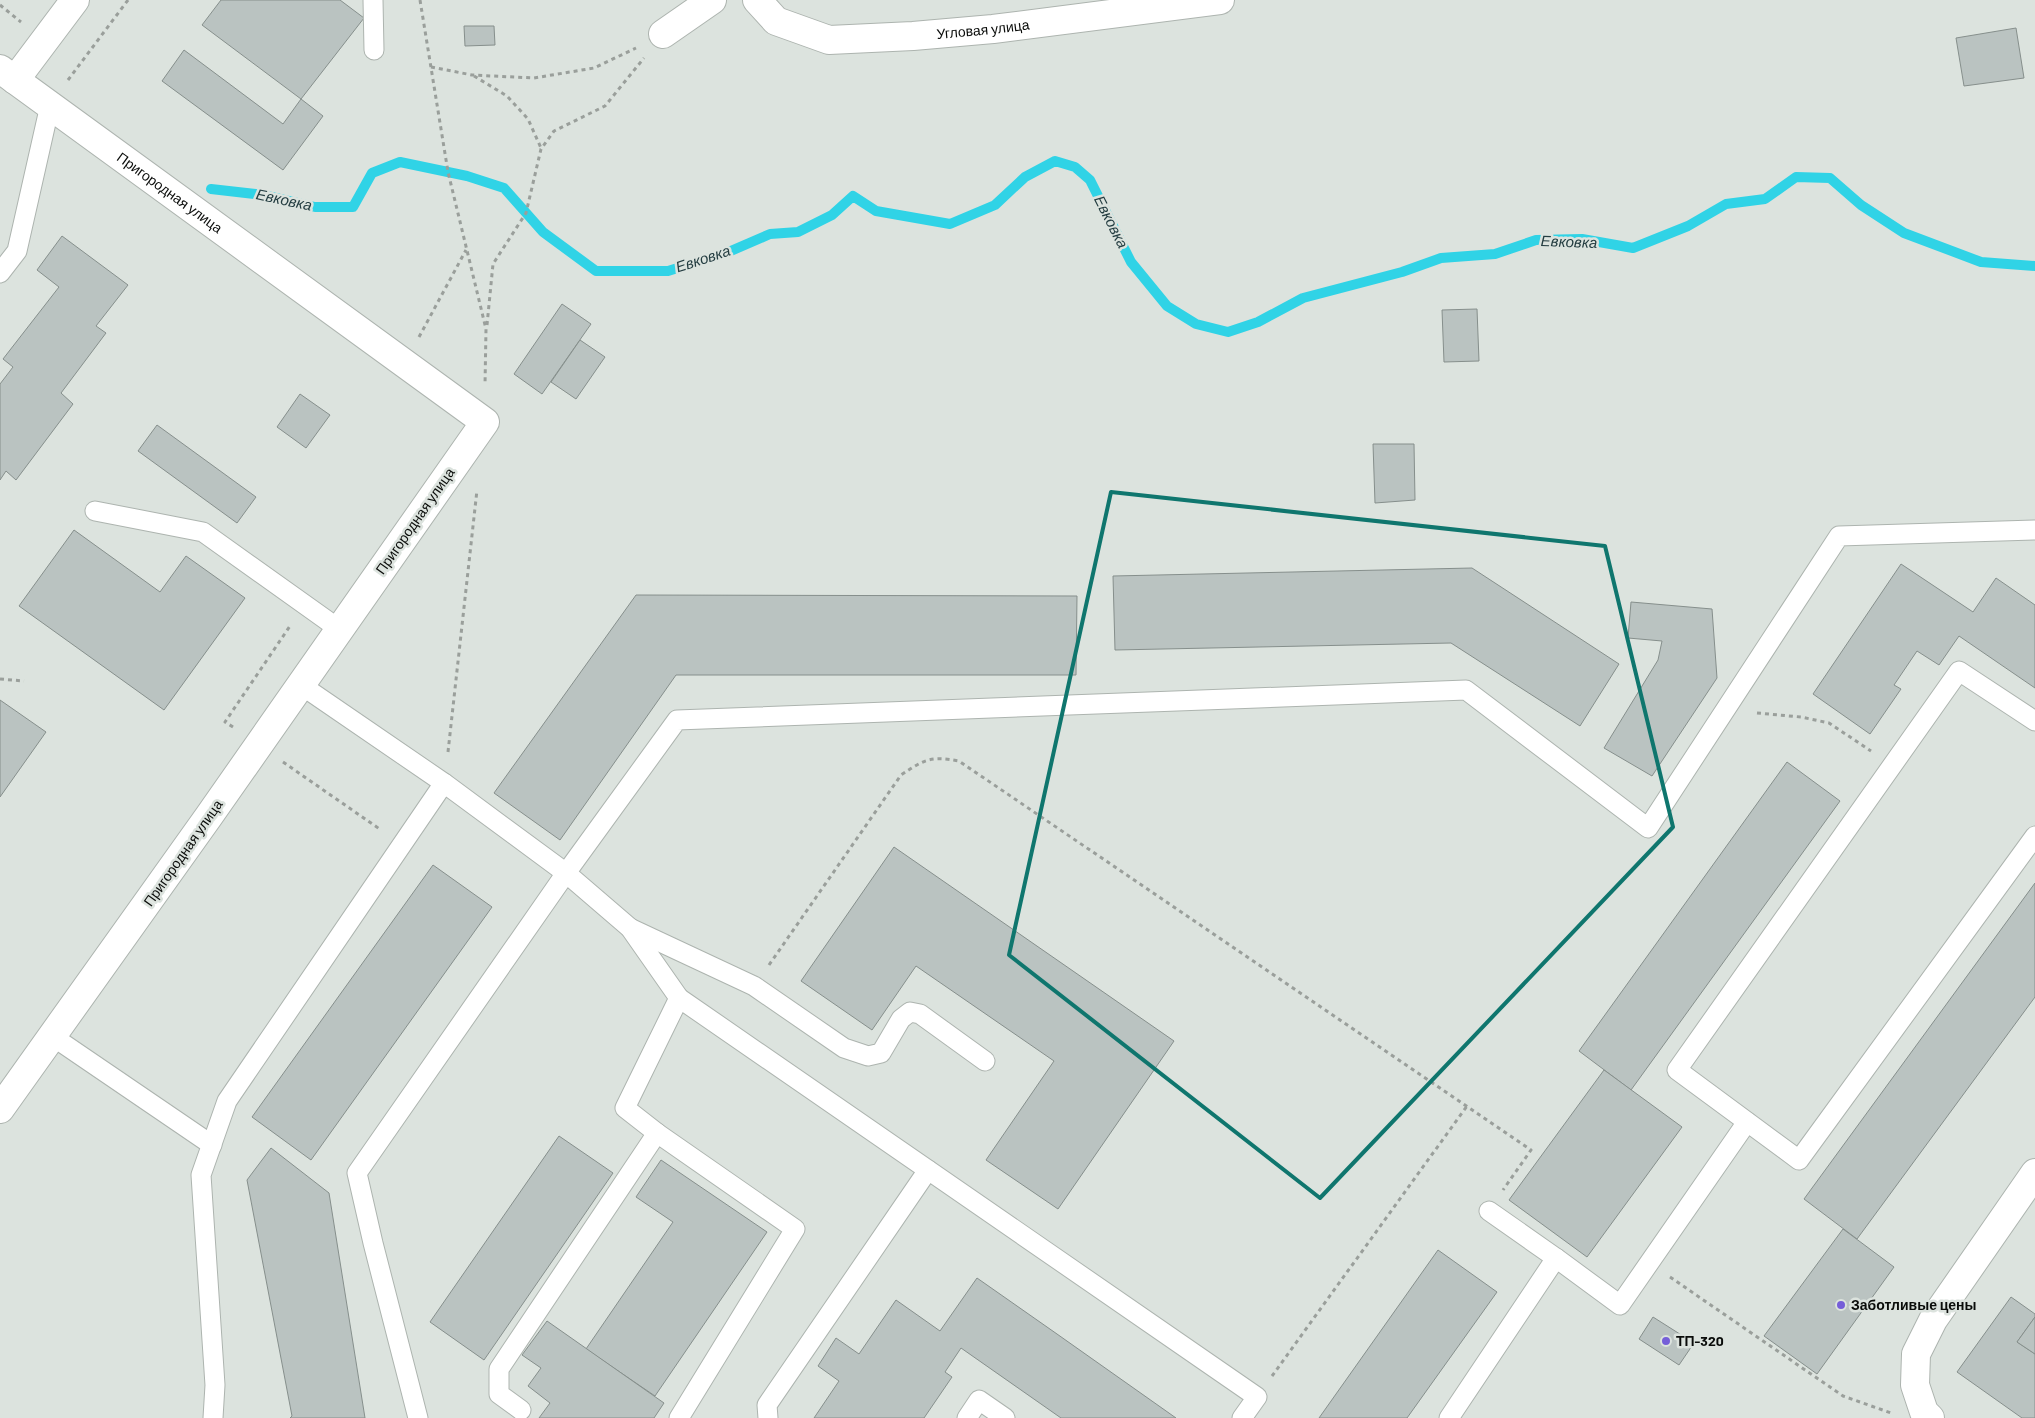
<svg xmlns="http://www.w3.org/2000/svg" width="2035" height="1418" viewBox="0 0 2035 1418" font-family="Barlow,sans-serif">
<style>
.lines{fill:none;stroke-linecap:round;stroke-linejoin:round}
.stream{stroke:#30d3e6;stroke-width:10}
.building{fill:#bac3c1;stroke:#868f8c}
.service-casing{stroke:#adb4af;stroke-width:21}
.minor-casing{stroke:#adb4af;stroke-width:30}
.tertiary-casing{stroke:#adb4af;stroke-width:30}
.path{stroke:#9a9f9b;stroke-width:3;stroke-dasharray:4 4;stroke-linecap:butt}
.service{stroke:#fff;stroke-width:19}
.minor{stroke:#fff;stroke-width:28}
.tertiary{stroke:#fff;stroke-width:28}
.marked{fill:none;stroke:#0f766e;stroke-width:4;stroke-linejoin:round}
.poi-dot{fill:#755ed8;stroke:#dce3de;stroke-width:2}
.labels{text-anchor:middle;stroke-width:5;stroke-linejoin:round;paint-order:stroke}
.street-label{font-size:14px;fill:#0a0c0a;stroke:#dce3de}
.poi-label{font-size:14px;font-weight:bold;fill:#0a0c0a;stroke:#dce3de;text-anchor:start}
.water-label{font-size:15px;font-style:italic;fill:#243d41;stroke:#dce3de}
</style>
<rect width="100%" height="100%" fill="#dce3de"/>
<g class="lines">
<polyline class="stream" points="211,189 264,195 315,207 353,207 372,173 400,162 467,176 504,188 543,232 596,271 668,271 726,253 770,234 798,232 832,215 853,196 876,211 950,224 995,205 1025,177 1055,161 1075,167 1090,180 1131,262 1167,306 1196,324 1228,332 1258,322 1303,298 1402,272 1441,258 1495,254 1536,240 1582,239 1633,248 1688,226 1726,204 1765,199 1796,177 1830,178 1861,205 1904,233 1981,262 2035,266"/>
</g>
<g class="building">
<polygon points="221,0 340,0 364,18 301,99 202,25"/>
<polygon points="464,26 494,26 495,45 465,46"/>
<polygon points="2016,28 2024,78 1964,86 1956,38"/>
<polygon points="184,50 283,124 301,99 323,116 283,170 162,81"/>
<polygon points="62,236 128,285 96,326 106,333 61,393 73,404 16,480 6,471 0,480 0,384 13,367 3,359 59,287 37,270"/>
<polygon points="562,304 591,324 542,394 514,374"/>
<polygon points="1477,309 1479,361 1444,362 1442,310"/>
<polygon points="580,340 605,357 576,399 551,382"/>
<polygon points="300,394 330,415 306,448 277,427"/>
<polygon points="157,425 256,497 237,523 138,451"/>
<polygon points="1373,444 1414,444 1415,500 1375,503"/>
<polygon points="74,530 160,592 186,556 245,598 164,710 19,606"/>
<polygon points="1901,564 1973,612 1996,578 2035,605 2035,688 1959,636 1939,665 1917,651 1894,685 1901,689 1870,734 1813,694"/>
<polygon points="1472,568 1619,664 1580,726 1451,643 1115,650 1113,576"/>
<polygon points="636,595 1077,596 1076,675 676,675 560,840 494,793"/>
<polygon points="1631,602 1712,609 1717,678 1652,776 1604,748 1658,660 1662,641 1628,638"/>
<polygon points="0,700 46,732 0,797"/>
<polygon points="1787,762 1840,801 1631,1090 1579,1051"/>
<polygon points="894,847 1174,1041 1058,1209 986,1160 1054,1061 916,966 872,1030 801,981"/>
<polygon points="433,865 492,907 311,1160 252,1117"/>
<polygon points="2035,883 2035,997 1857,1239 1804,1199"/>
<polygon points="1604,1070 1682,1127 1587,1257 1509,1200"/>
<polygon points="559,1136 613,1173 484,1360 430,1322"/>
<polygon points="271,1148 329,1193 365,1418 290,1418 292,1416 247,1180"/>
<polygon points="661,1160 767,1232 655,1396 586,1349 673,1222 636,1197"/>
<polygon points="1843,1229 1894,1267 1817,1374 1764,1336"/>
<polygon points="1438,1250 1497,1292 1407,1418 1319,1418"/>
<polygon points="977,1278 1057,1334 1176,1418 1061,1418 961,1348 945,1372 952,1377 924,1418 814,1418 839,1381 818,1366 836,1338 859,1354 896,1300 940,1331"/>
<polygon points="2011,1297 2035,1314 2035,1317 2017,1342 2035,1354 2035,1418 2022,1418 1957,1372"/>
<polygon points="1653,1317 1694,1343 1679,1365 1639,1339"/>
<polygon points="2035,1317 2035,1354 2017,1342"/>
<polygon points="547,1321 664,1403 654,1418 539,1418 550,1403 528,1386 541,1368 522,1355"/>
</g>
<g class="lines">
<defs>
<g id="service">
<polyline points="373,0 374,50"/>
<polyline points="0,273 17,251 50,105"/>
<polyline points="95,511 203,532 339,629"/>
<polyline points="301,685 444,783 566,873 677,720 1466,690 1648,828 1839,536 2035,530"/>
<polyline points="2035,721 1959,671 1677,1070 1799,1160 2035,836"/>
<polyline points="630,928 754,986 844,1048 868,1056 881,1053 901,1019 910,1012 920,1014 985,1061"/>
<polyline points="679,998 1257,1397 1242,1418"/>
<polyline points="52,1036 212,1145"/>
<polyline points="1489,1211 1556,1258"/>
<polyline points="521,1410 499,1394 499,1369 657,1133"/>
<polyline points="213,1418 215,1385 201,1175 227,1101 444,783"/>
<polyline points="418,1418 373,1243 357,1173 566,873 630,928 679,998 625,1108 657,1133 795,1229 679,1418"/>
<polyline points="768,1418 767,1405 928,1170"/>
<polyline points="967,1418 979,1400 1005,1418"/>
<polyline points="1449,1418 1556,1258 1620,1305 1747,1122"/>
</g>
<g id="minor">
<path id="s1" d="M757,0L776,21L829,40L913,36L993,29L1220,0"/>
<polyline points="663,34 712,0"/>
<path id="s2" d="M0,69L485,422L209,816L0,1109"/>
<polyline points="15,80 75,0"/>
</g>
<polyline id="tertiary" points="1930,1418 1924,1412 1915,1385 1916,1354 1933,1320 2035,1173"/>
</defs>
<use href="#service" class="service-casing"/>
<use href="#minor" class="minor-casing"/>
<use href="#tertiary" class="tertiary-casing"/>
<g class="path">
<polyline points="420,0 448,172 486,329 485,385"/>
<polyline points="0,5 21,22"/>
<polyline points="431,67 472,75 534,78 594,68 636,48"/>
<polyline points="474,76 507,96 528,119 541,148"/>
<polyline points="68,80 128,0"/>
<polyline points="487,325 493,264 526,213 541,149 554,131 605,106 644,58"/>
<polyline points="419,337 466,250"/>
<polyline points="0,679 24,681"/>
<polyline points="1757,713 1801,717 1829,723 1871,751"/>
<polyline points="233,727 225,722 290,626"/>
<polyline points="448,752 477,490"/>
<polyline points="283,762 381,830"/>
<path d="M769,965L901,775C925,759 930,756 959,761L1531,1150L1503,1190"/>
<polyline points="1670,1277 1843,1396 1891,1413"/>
<polyline points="1272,1376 1467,1106"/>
</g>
<use href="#service" class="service"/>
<use href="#minor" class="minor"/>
<use href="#tertiary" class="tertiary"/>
</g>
<path class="marked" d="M1111,492L1605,546L1673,827L1320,1198L1009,955Z"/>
<g class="poi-dot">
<circle cx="1841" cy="1305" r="5"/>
<circle cx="1666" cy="1341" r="5"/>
</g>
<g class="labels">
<g class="street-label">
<text dy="5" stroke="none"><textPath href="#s1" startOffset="239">Угловая улица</textPath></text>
<text dy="5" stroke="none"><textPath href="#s2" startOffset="210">Пригородная улица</textPath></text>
<text transform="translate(415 521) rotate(-55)" y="5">Пригородная улица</text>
<text transform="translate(183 853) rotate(-55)" y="5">Пригородная улица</text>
</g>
<g class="poi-label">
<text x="1851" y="1310">Заботливые цены</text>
<text x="1676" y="1346">ТП-320</text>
</g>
<g class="water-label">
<text transform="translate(284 200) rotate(12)" y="5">Евковка</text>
<text transform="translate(1111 222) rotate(63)" y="5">Евковка</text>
<text transform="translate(1569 242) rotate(2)" y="5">Евковка</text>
<text transform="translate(703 259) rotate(-18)" y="5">Евковка</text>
</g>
</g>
</svg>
